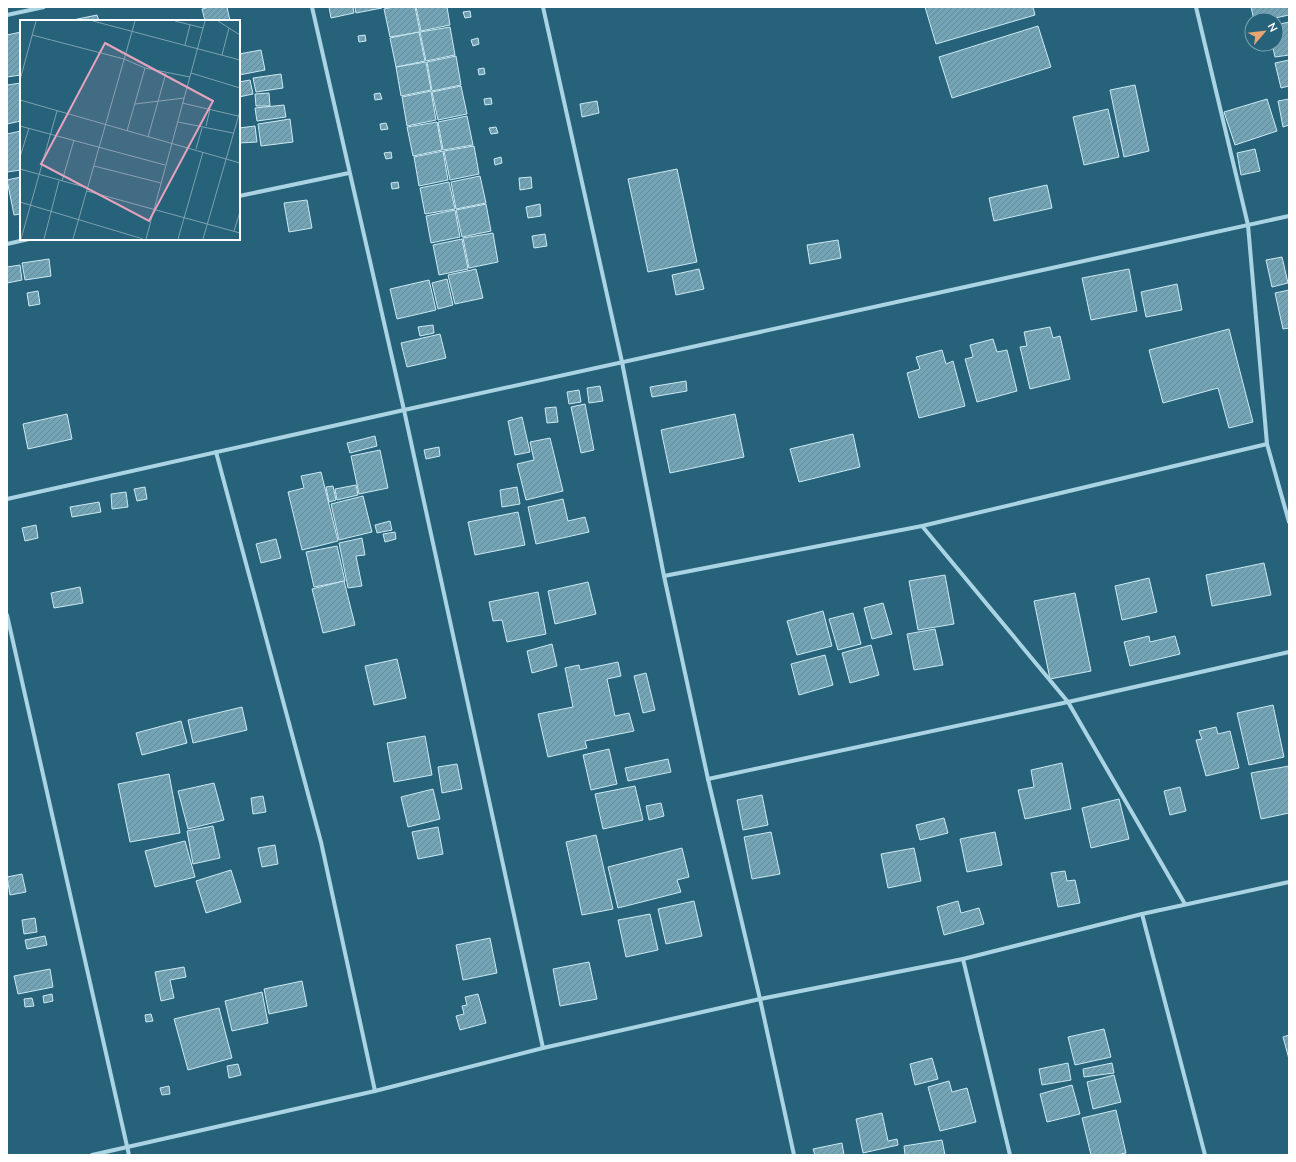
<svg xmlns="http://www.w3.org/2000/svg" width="1296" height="1162" viewBox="0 0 1296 1162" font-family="Mulish,sans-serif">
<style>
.building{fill:url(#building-hatch);stroke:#cce9f3}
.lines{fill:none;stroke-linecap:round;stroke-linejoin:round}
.street{stroke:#aad4e4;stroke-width:4}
.inset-road{fill:none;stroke:#7da1af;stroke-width:1}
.view{fill:#e7a3bd;fill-opacity:0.15;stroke:#e7a3bd;stroke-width:2}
.inset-edge{fill:none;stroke:#fff;stroke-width:2}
</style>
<defs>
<pattern id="building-hatch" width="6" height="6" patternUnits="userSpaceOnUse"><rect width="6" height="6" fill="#73a4b6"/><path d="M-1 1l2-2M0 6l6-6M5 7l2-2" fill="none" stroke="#678a96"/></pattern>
</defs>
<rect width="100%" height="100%" fill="#26637a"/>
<g class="building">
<polygon points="210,7 227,7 230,21 205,21 202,9"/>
<polygon points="329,7 353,7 354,13 331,18"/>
<polygon points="355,7 382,7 382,8 356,13"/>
<polygon points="393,7 415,7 420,32 390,37 384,9"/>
<polygon points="416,7 447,7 450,25 421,31"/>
<polygon points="925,7 1033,7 1035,15 936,44"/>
<polygon points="1251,7 1289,7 1289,15 1266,20 1254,20"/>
<polygon points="470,11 471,17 465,18 463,12"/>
<polygon points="97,15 99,21 68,21"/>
<polygon points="1289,22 1289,55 1275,57 1272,44 1276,44 1276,25"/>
<polygon points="1038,26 1051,67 952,98 939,57"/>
<polygon points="450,27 455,55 426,61 420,32"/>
<polygon points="21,32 21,75 7,77 7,35"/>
<polygon points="419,32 425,61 396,67 390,38"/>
<polygon points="365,35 366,41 359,42 358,36"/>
<polygon points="478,38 479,44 473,46 471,40"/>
<polygon points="261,50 265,70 239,75 239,54"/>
<polygon points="456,56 461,85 432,91 427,62"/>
<polygon points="1289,60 1289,86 1281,88 1275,63"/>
<polygon points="426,62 431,90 401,96 396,67"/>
<polygon points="484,68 485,74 479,75 478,69"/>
<polygon points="281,74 283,88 256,92 253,78"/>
<polygon points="250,80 253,94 239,97 239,82"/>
<polygon points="21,83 21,121 7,124 7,85"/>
<polygon points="1135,85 1149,151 1124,157 1110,90"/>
<polygon points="461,86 467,114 438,120 432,92"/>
<polygon points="431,91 436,120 407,126 402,97"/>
<polygon points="269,93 270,106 256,106 255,94"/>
<polygon points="380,93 382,99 375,100 374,94"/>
<polygon points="491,98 492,104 485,105 484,99"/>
<polygon points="1267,99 1277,131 1235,145 1224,112"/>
<polygon points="1289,99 1289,125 1283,127 1278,101"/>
<polygon points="597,101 599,113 582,117 580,104"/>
<polygon points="284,105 286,117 257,121 255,108"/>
<polygon points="1108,109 1119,157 1084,165 1073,117"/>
<polygon points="467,116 473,145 443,150 438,122"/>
<polygon points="290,119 293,142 261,146 258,124"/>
<polygon points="437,122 442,150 413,156 407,127"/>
<polygon points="386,123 388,129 381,130 380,124"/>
<polygon points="255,126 257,142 239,143 239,128"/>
<polygon points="496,127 498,133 491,134 489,128"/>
<polygon points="21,131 21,170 7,172 7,134"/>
<polygon points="474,146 479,174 450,180 444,151"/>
<polygon points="1255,149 1260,171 1241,175 1237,153"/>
<polygon points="443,151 448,180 419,186 414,157"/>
<polygon points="391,152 392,158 386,159 384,153"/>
<polygon points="501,157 502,163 495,165 494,159"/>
<polygon points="677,169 697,262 648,272 628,179"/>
<polygon points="480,176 486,203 456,209 451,182"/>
<polygon points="21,177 21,214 14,215 7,180"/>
<polygon points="531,177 532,188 520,190 519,178"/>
<polygon points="398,182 399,188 392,189 391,183"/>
<polygon points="449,182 455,209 425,214 420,188"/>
<polygon points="1047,185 1052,208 994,221 989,198"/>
<polygon points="307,200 312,228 289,232 284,203"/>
<polygon points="486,204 491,231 462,237 456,210"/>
<polygon points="540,204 541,216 528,218 526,207"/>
<polygon points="455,210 460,237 431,243 426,216"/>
<polygon points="493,233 498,262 469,268 463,238"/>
<polygon points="545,234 547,246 534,248 532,236"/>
<polygon points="462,239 468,269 439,275 433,245"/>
<polygon points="838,240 841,258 810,264 807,245"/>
<polygon points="1282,257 1288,283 1272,287 1266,260"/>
<polygon points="49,259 51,276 25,280 22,263"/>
<polygon points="20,265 22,280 7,283 7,267"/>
<polygon points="476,269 483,298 455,304 448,275"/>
<polygon points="699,269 704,289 676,295 672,275"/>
<polygon points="1129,269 1137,311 1091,320 1082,278"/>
<polygon points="447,279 453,305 438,309 432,283"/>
<polygon points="429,280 436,310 397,319 390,289"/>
<polygon points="1177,284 1182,310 1146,317 1141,292"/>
<polygon points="1289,290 1289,328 1283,329 1275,293"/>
<polygon points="38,291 40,304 29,306 27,293"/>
<polygon points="433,325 434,333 420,336 418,327"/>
<polygon points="1050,327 1053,338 1060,336 1070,379 1030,389 1020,347 1027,346 1024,332"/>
<polygon points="1229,329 1253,422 1229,428 1218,388 1163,403 1149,350"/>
<polygon points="440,334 446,358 407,367 401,343"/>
<polygon points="993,339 997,352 1007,350 1017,391 977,402 965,359 973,357 970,345"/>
<polygon points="942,350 946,364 953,361 965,406 919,418 907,373 920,369 916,357"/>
<polygon points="686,381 687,391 652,397 650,387"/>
<polygon points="600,386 603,401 589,403 587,388"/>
<polygon points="579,390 581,402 569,404 567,392"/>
<polygon points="585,404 594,450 581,453 571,407"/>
<polygon points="556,407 558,422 547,423 545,408"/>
<polygon points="67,414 72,439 28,449 23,424"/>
<polygon points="735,414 744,457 670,473 661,430"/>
<polygon points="522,417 530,452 515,455 508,421"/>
<polygon points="853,434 860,467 799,482 790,449"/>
<polygon points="375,436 377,446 350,453 347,443"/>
<polygon points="550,438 563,491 526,500 517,464 534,460 530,442"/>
<polygon points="439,447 440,456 426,459 424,450"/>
<polygon points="380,450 388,488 359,494 351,456"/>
<polygon points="321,472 338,541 302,550 288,492 304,488 301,476"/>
<polygon points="356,485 358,495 337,500 335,489"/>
<polygon points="333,486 336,500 329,502 326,487"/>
<polygon points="145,487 147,499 137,501 134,489"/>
<polygon points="517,487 520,504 502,507 500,490"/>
<polygon points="126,492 128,507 112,509 111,494"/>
<polygon points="363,496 372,532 339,540 331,504"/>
<polygon points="563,499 568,521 585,517 589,532 536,544 528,507"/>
<polygon points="99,502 101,512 72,517 70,507"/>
<polygon points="518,512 525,545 475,555 468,522"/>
<polygon points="390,521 392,530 377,533 375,525"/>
<polygon points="36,525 38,538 25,541 22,528"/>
<polygon points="395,532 396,539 385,542 383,534"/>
<polygon points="362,538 365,555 356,556 362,586 348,588 339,543"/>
<polygon points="276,539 281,558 261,563 256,544"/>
<polygon points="337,546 345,581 314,587 306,552"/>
<polygon points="1264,563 1271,595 1212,606 1206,575"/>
<polygon points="945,575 954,624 918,630 909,581"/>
<polygon points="1149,578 1157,612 1122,620 1115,586"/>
<polygon points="344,581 355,625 323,633 312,589"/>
<polygon points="588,582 596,614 555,624 548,591"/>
<polygon points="80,587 83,603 54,608 51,593"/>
<polygon points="538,592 546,634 507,642 502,620 493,621 489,602"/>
<polygon points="1075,593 1091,671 1050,679 1034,601"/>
<polygon points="883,603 892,634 872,639 864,608"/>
<polygon points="823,611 832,646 797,655 787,621"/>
<polygon points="853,613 861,644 838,650 829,619"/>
<polygon points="935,629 943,665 914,670 907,634"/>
<polygon points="1149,636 1150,642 1175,636 1180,654 1130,666 1124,642"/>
<polygon points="552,644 557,666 532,673 527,651"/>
<polygon points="871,645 879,675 850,683 842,653"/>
<polygon points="825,655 833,685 799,695 791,664"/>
<polygon points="397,659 406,698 374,705 365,666"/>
<polygon points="618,662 621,676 607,679 615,716 629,713 634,731 585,741 587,748 548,757 538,714 573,707 565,668 579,665 580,670"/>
<polygon points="646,673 655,710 643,713 634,676"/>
<polygon points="1273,705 1284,757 1249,765 1237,713"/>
<polygon points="242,707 247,730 193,743 188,720"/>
<polygon points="181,721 187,743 142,755 136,733"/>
<polygon points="1216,727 1218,734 1230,731 1239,768 1206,776 1196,740 1202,739 1199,731"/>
<polygon points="425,736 432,775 394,782 387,743"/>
<polygon points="609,749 617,784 591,790 583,755"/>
<polygon points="668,759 671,772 628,781 625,768"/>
<polygon points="1062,763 1071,809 1025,819 1018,790 1034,787 1031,770"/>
<polygon points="457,764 462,789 442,793 438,767"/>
<polygon points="1289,766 1289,813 1261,819 1251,773"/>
<polygon points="169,774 180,833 130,842 118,784"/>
<polygon points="214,783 224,820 188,829 178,791"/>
<polygon points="635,786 643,820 603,829 595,794"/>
<polygon points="1180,787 1186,811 1170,815 1164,791"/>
<polygon points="433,789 440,819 408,827 401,797"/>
<polygon points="762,795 768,825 743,830 737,800"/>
<polygon points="263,796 266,812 253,814 251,798"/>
<polygon points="1119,799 1129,839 1091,848 1082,808"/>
<polygon points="661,803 664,816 649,820 646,806"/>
<polygon points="944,818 948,833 920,840 916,825"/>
<polygon points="213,826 220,858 193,864 187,831"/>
<polygon points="438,827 443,854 418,859 412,832"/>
<polygon points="771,832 780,874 752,879 744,837"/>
<polygon points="995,832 1002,865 967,872 960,839"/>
<polygon points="596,835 613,909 582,915 566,842"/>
<polygon points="185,841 195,877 155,887 145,851"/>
<polygon points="275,845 278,864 262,867 258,848"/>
<polygon points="682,848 689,877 677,880 681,892 618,908 608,867"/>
<polygon points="914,848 921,881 888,888 881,854"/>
<polygon points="231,870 241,902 206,913 196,881"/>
<polygon points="1065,871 1067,881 1075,880 1080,903 1058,907 1051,873"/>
<polygon points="22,874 26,892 10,895 7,877"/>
<polygon points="694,901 702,936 666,944 658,909"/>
<polygon points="958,901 961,913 979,908 984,924 944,935 937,907"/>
<polygon points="650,914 658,950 626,957 618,920"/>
<polygon points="35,918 37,932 24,934 22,920"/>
<polygon points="45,936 47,945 27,949 25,940"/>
<polygon points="490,938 497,973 463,980 456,945"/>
<polygon points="589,962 597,999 560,1006 553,969"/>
<polygon points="184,967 186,977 170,980 174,998 161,1001 155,972"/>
<polygon points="50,969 53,987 18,994 14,976"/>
<polygon points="302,981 307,1006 269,1014 264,989"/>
<polygon points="262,992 268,1023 232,1031 225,1001"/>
<polygon points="52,994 53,1001 44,1003 43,996"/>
<polygon points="478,994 486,1023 460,1030 456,1016 464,1014 462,1006 467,1005 465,997"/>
<polygon points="32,998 34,1006 25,1007 24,999"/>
<polygon points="219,1008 232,1058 188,1070 174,1019"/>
<polygon points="151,1014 153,1021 146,1022 145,1015"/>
<polygon points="1104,1029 1111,1057 1075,1065 1068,1037"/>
<polygon points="1289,1035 1289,1059 1283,1037"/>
<polygon points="932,1058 938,1079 915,1085 910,1064"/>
<polygon points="1068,1063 1071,1080 1042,1085 1039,1069"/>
<polygon points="1112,1063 1114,1073 1084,1077 1083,1069"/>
<polygon points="238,1064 241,1075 229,1078 227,1066"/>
<polygon points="1114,1075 1121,1102 1093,1109 1087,1082"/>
<polygon points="949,1081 952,1092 967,1088 976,1122 940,1131 928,1087"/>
<polygon points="1072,1085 1080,1114 1047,1122 1040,1094"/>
<polygon points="169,1086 170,1094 162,1095 160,1088"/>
<polygon points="1116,1110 1126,1153 1116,1155 1091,1155 1082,1118"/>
<polygon points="882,1113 888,1141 897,1139 898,1145 863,1153 856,1119"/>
<polygon points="942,1140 945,1155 905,1155 904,1146"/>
<polygon points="842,1143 844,1155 815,1155 813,1149"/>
</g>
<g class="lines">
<g class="street">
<polyline points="312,7 404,410 543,1048"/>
<polyline points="543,7 622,362 664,576 708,779 760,999 794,1155"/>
<polyline points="1196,7 1248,225 1267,444 1289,522"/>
<polyline points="7,15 44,7"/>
<polyline points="239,196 349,173"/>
<polyline points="7,244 29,239"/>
<polyline points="216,452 321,842 375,1091"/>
<polyline points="7,499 404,410 1289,216"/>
<polyline points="922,526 1068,702 1185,904"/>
<polyline points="664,576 922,526 1267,444"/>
<polyline points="7,615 129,1155"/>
<polyline points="708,779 1068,702 1289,652"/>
<polyline points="1142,914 1205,1155"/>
<polyline points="963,959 1010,1155"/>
<polyline points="92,1155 375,1091 543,1048 760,999 963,959 1142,914 1289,882"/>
</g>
</g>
<g transform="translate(20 20)">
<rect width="220" height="220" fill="#26637a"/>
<path class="inset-road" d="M73,1L220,40M155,1L183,8M198,1L220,15M12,15L104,39L125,48L170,57M165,25L170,5M202,35L209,8M171,53L220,68M0,60L16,1M0,80L220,143M162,83L218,96M115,84L164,78M158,102L213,113M0,106L145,145M186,106L190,89M107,111L125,48M128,117L146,53M176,129L182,108M0,137L9,108M74,146L141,163M0,149L68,168M42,161L54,120M67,171L220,213M0,182L123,219M214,211L220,192M1,219L37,91M24,219L39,161M53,219L115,1M126,219L185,1M158,219L183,132M183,219L220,91"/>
<path class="view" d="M85,23L193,81L129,201L21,144Z"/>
<rect width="220" height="220" class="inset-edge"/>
</g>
<rect width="1296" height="1162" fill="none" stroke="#ffffff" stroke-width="16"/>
<g transform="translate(1264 32) rotate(62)"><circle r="19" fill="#26637a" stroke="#7da1af"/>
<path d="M0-3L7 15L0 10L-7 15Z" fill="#eca470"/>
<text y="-6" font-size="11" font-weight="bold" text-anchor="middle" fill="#ffffff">N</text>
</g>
</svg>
